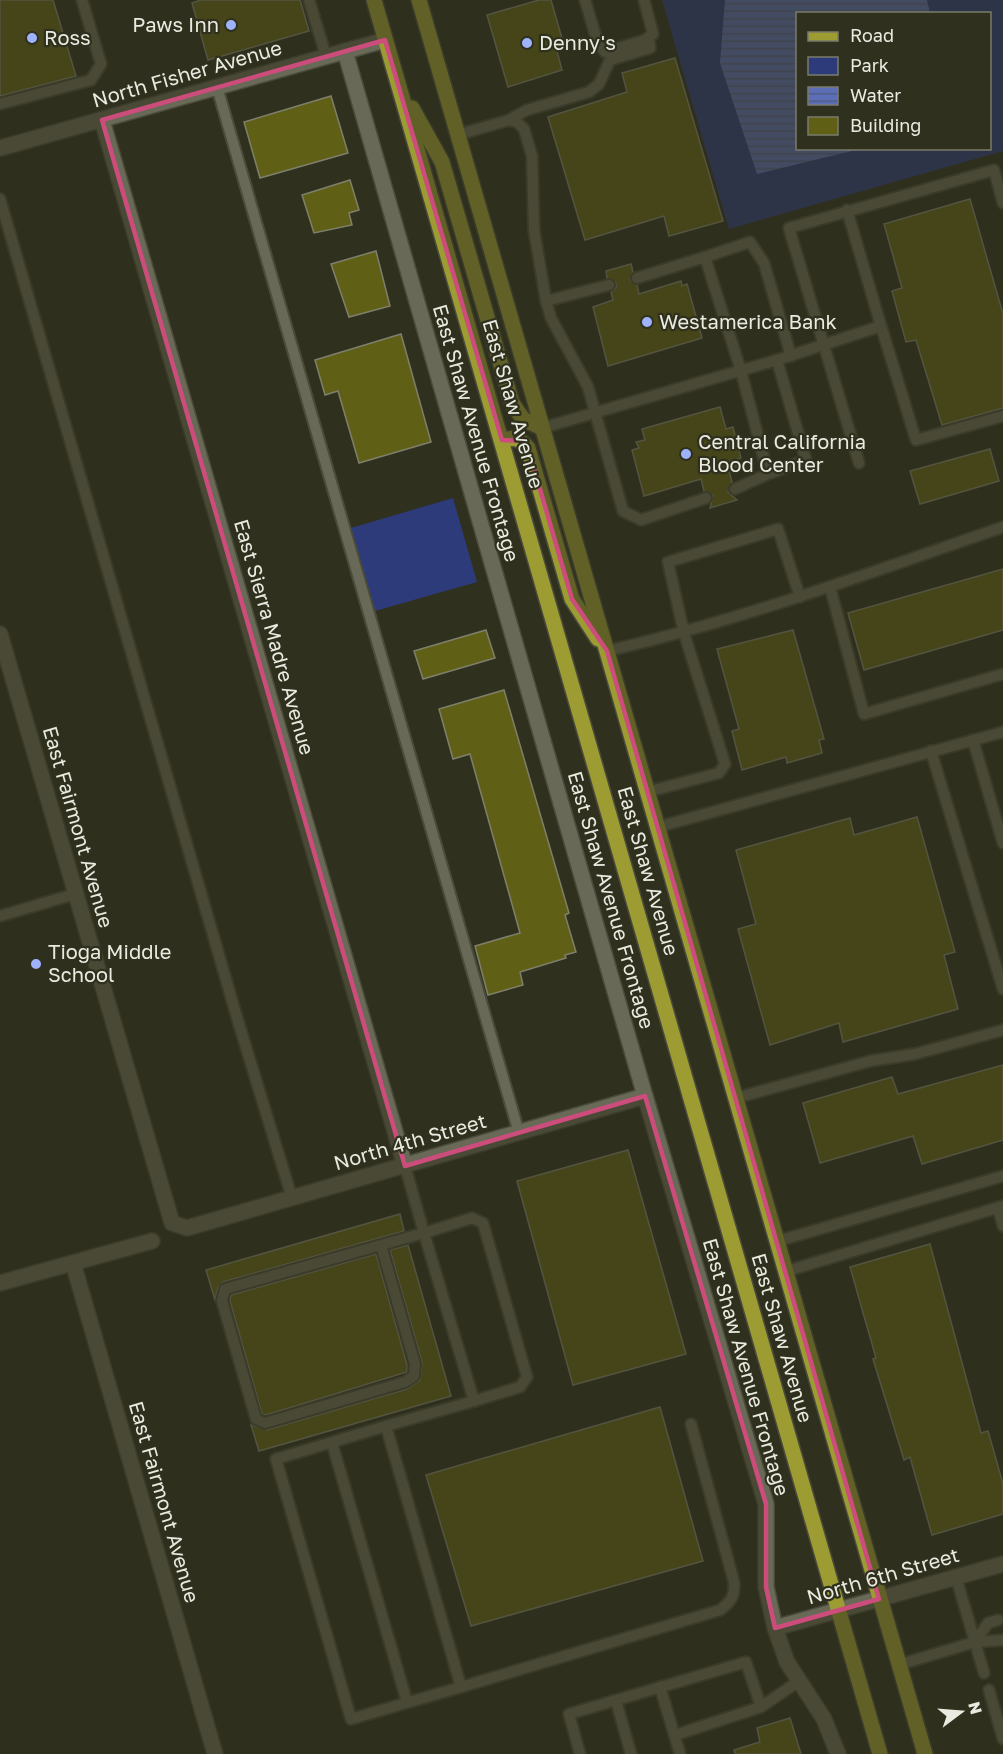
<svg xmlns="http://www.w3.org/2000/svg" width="1003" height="1754" viewBox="0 0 1003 1754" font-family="'Golos Text',sans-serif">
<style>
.green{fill:#2e3b7b;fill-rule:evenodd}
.water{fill:url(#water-rules)}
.building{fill:#605f16;stroke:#7f806c;stroke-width:1.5}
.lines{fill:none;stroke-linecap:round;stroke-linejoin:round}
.lane-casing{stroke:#4a4b3b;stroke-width:14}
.street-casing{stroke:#4a4b3b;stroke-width:18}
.primary-casing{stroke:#4a4b3b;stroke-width:18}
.lane{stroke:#686956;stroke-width:10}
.street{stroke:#686956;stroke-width:15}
.primary{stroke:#9c9c33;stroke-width:15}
.marked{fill:none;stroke:#cc4d7c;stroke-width:4.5;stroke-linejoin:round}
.poi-dot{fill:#9fb3fd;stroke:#2f301e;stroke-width:2}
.labels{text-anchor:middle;stroke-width:4.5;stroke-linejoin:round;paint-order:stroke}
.poi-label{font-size:20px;fill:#eaebe0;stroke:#2f301e;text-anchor:start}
.street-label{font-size:20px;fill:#eaebe0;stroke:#2f301e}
</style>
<defs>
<pattern id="water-rules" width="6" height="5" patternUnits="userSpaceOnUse" patternTransform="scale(1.5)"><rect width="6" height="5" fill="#5c6eb7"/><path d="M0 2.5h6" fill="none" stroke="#525c83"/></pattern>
</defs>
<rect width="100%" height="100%" fill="#2f301e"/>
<g class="green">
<path d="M662,0H1003V151L729,229ZM798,14H990V148H798Z"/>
<polygon points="453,498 477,582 375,611 351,528"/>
</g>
<polygon class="water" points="725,0 927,0 930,13 798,14 798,148 860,149 757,174 720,63"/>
<g class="building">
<polygon points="0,0 53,0 76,76 0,96"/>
<polygon points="201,0 300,0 309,31 208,60 192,3"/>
<polygon points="539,0 551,0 563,42 555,44 562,70 508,87 487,15"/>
<polygon points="675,58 723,221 669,236 664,216 585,240 548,117 627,92 622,73"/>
<polygon points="331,96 348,153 260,178 244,122"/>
<polygon points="350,180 359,210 349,213 352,225 314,233 302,195"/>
<polygon points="970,199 1003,314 1003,408 942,425 916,340 906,342 892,291 902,288 884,224"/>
<polygon points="376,251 390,306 349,317 331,264"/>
<polygon points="631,264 633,272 630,280 637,285 639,294 681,281 682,286 687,284 702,338 608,366 593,307 613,300 611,292 616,288 616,283 607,278 606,271"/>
<polygon points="401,334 431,442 359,463 338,391 325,395 315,360"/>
<polygon points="720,407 726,429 733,427 741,458 735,460 737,468 729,471 732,482 728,492 737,500 710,508 713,496 704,491 701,479 644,496 632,450 639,448 636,442 645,440 642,429"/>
<polygon points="990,449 999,481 920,504 910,471"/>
<polygon points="1003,569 1003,630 864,670 848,613"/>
<polygon points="486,630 495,658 423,679 414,651"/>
<polygon points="793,630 824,739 819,740 822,753 787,763 786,757 742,770 732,731 739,729 717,649"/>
<polygon points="504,690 569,913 565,915 576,952 565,955 566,958 520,972 523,985 488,995 475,946 520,933 470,754 453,759 439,709"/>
<polygon points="917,817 955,952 944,955 958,1009 843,1042 839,1023 770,1045 738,929 756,924 736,850 850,818 854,835"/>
<polygon points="1003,1065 1003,1140 922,1164 913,1136 820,1163 803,1103 892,1077 898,1094"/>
<polygon points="628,1150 686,1354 573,1385 517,1181"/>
<polygon points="400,1214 404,1231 223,1282 218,1287 215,1300 206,1270"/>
<polygon points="930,1244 981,1433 988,1431 1003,1484 1003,1514 932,1535 910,1457 904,1460 873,1359 876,1358 850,1267"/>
<polygon points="408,1245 451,1396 259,1451 251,1425 267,1430 407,1389 420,1380 422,1362 390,1250"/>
<polygon points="376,1254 407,1365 407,1372 266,1415 262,1414 230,1301 231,1295"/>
<polygon points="660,1407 703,1561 471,1626 426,1475"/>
<polygon points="790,1718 801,1754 735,1754 734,1750 760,1742 757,1728"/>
</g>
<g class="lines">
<defs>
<g id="lane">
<polyline points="309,0 326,56"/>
<polyline points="585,0 598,44 605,52 645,40 653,34 644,0"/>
<polyline points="217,87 519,1133"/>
<polyline points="0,104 91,80 101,64 82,0"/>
<polyline points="509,120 527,110 589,92 599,84 610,60 650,48 649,38"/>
<polyline points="457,135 509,120 517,122 524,129 532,156 534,230 546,301 551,318 588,387 623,511 641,520 706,498"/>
<polyline points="0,199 238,1021 292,1198"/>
<polyline points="847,210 881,326"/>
<polyline points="637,278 705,257"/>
<polyline points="546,301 609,285"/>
<polyline points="777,360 806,460 768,474 741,371 705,257 750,242 764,263 791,356"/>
<polyline points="542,428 777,360 881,326 916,440 1003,416"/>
<polyline points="859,463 789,228 994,170 1003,203"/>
<polyline points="735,489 768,474"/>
<polyline points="830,587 864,714 1003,674"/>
<path d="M607,651C742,620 872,572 1003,527"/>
<polyline points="973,740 1003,843"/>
<polyline points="931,751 1003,989"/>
<polyline points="647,792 719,773 725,764 684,633 668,562 778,529 800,597"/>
<polyline points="658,827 1003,732"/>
<polyline points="0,916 75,894"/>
<polyline points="736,1098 870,1061 915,1054 1003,1030"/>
<polyline points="998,1208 1003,1226"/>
<polyline points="778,1241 1003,1176"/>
<polyline points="381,1245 415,1364 414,1376 405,1382 265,1423 256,1419 222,1301 225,1289 424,1233 474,1401 520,1387 527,1377 483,1223 472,1218 424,1233 405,1166"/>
<polyline points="787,1271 1003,1206"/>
<path d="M474,1401L386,1426L461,1687L720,1610C731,1602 735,1596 734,1582L691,1424"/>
<polyline points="386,1426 276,1459 351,1719 461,1687"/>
<polyline points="332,1443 407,1702"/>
<polyline points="956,1577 984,1673"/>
<polyline points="975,1642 988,1623 998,1620"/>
<polyline points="898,1665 975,1642 1003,1640"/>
<polyline points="660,1687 680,1754"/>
<polyline points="989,1690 1003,1739"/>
<polyline points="616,1701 631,1754"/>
<polyline points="675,1735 761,1707"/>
<polyline points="580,1754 569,1714 746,1662 761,1707 799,1681"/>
</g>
<g id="street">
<polyline points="345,51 645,1096 766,1504 766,1587 775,1628 787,1662 824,1719 838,1754"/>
<polyline points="102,120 405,1166"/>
<polyline points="0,148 385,40"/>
<polyline points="0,634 172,1223 187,1228 645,1096"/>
<polyline points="73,1263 215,1754"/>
<polyline points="0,1283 152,1241"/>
<polyline points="775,1628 1003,1564"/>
</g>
<g id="primary">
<polyline points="374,0 880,1754"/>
<polyline points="419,0 925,1754"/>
<polyline points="412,108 442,162 512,403 523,419 542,428"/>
<path d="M502,440C514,437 520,438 528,448L572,599L598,639"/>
</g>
</defs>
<use href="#lane" class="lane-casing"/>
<use href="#street" class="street-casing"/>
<use href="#primary" class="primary-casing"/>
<use href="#lane" class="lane"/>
<use href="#street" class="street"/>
<use href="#primary" class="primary"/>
</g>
<path d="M0 0H1003V1754H0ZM385,40L502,440L522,441L528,448L572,599L607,651L879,1599L775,1628L766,1587V1504L645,1096L405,1166L102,120Z" fill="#2f301e" fill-opacity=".55" fill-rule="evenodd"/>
<path class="marked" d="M385,40L502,440L522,441L528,448L572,599L607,651L879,1599L775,1628L766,1587V1504L645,1096L405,1166L102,120Z"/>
<g class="poi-dot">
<circle cx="231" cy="25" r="6"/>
<circle cx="32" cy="38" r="6"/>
<circle cx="527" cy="43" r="6"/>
<circle cx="647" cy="322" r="6"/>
<circle cx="686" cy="454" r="6"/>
<circle cx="36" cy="964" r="6"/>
</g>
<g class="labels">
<g class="poi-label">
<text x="219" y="32" text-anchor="end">Paws Inn</text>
<text x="44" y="45">Ross</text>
<text x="539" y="50">Denny's</text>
<text x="659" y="329">Westamerica Bank</text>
<text x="698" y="449">Central California<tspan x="698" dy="23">Blood Center</tspan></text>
<text x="48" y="959">Tioga Middle<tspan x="48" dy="23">School</tspan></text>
</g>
<g class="street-label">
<text transform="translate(187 74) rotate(-16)" y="7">North Fisher Avenue</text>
<text transform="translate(513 404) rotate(74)" y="7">East Shaw Avenue</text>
<text transform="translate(476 433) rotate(74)" y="7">East Shaw Avenue Frontage</text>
<text transform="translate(274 637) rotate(74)" y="7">East Sierra Madre Avenue</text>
<text transform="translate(78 827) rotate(74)" y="7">East Fairmont Avenue</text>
<text transform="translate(648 871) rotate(74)" y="7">East Shaw Avenue</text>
<text transform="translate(611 900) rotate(74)" y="7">East Shaw Avenue Frontage</text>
<text transform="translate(410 1142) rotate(-16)" y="7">North 4th Street</text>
<text transform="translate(782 1338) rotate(74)" y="7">East Shaw Avenue</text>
<text transform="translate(746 1367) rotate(74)" y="7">East Shaw Avenue Frontage</text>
<text transform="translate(164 1502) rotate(74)" y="7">East Fairmont Avenue</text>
<text transform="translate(883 1576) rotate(-16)" y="7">North 6th Street</text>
</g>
</g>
<rect x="796" y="12" width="195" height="138" fill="#2f301e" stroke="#7a7b6c" stroke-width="1.5"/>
<rect x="808" y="32" width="30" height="9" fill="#9c9c33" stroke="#7a7b6c" stroke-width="1.5"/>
<text x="850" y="42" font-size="18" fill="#eaebe0">Road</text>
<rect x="808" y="57" width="30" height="18" fill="#2e3b7b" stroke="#7a7b6c" stroke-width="1.5"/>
<text x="850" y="72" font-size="18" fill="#eaebe0">Park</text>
<rect x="808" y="87" width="30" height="18" fill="url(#water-rules)" stroke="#7a7b6c" stroke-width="1.5"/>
<text x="850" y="102" font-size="18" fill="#eaebe0">Water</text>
<rect x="808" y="117" width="30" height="18" fill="#605f16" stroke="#7a7b6c" stroke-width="1.5"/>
<text x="850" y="132" font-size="18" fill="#eaebe0">Building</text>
<g transform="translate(961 1712) rotate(74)" stroke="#2f301e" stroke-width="4.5" paint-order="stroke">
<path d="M0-4.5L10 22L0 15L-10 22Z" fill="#eaebe0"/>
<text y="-9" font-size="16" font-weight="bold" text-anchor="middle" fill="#eaebe0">N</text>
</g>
</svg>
